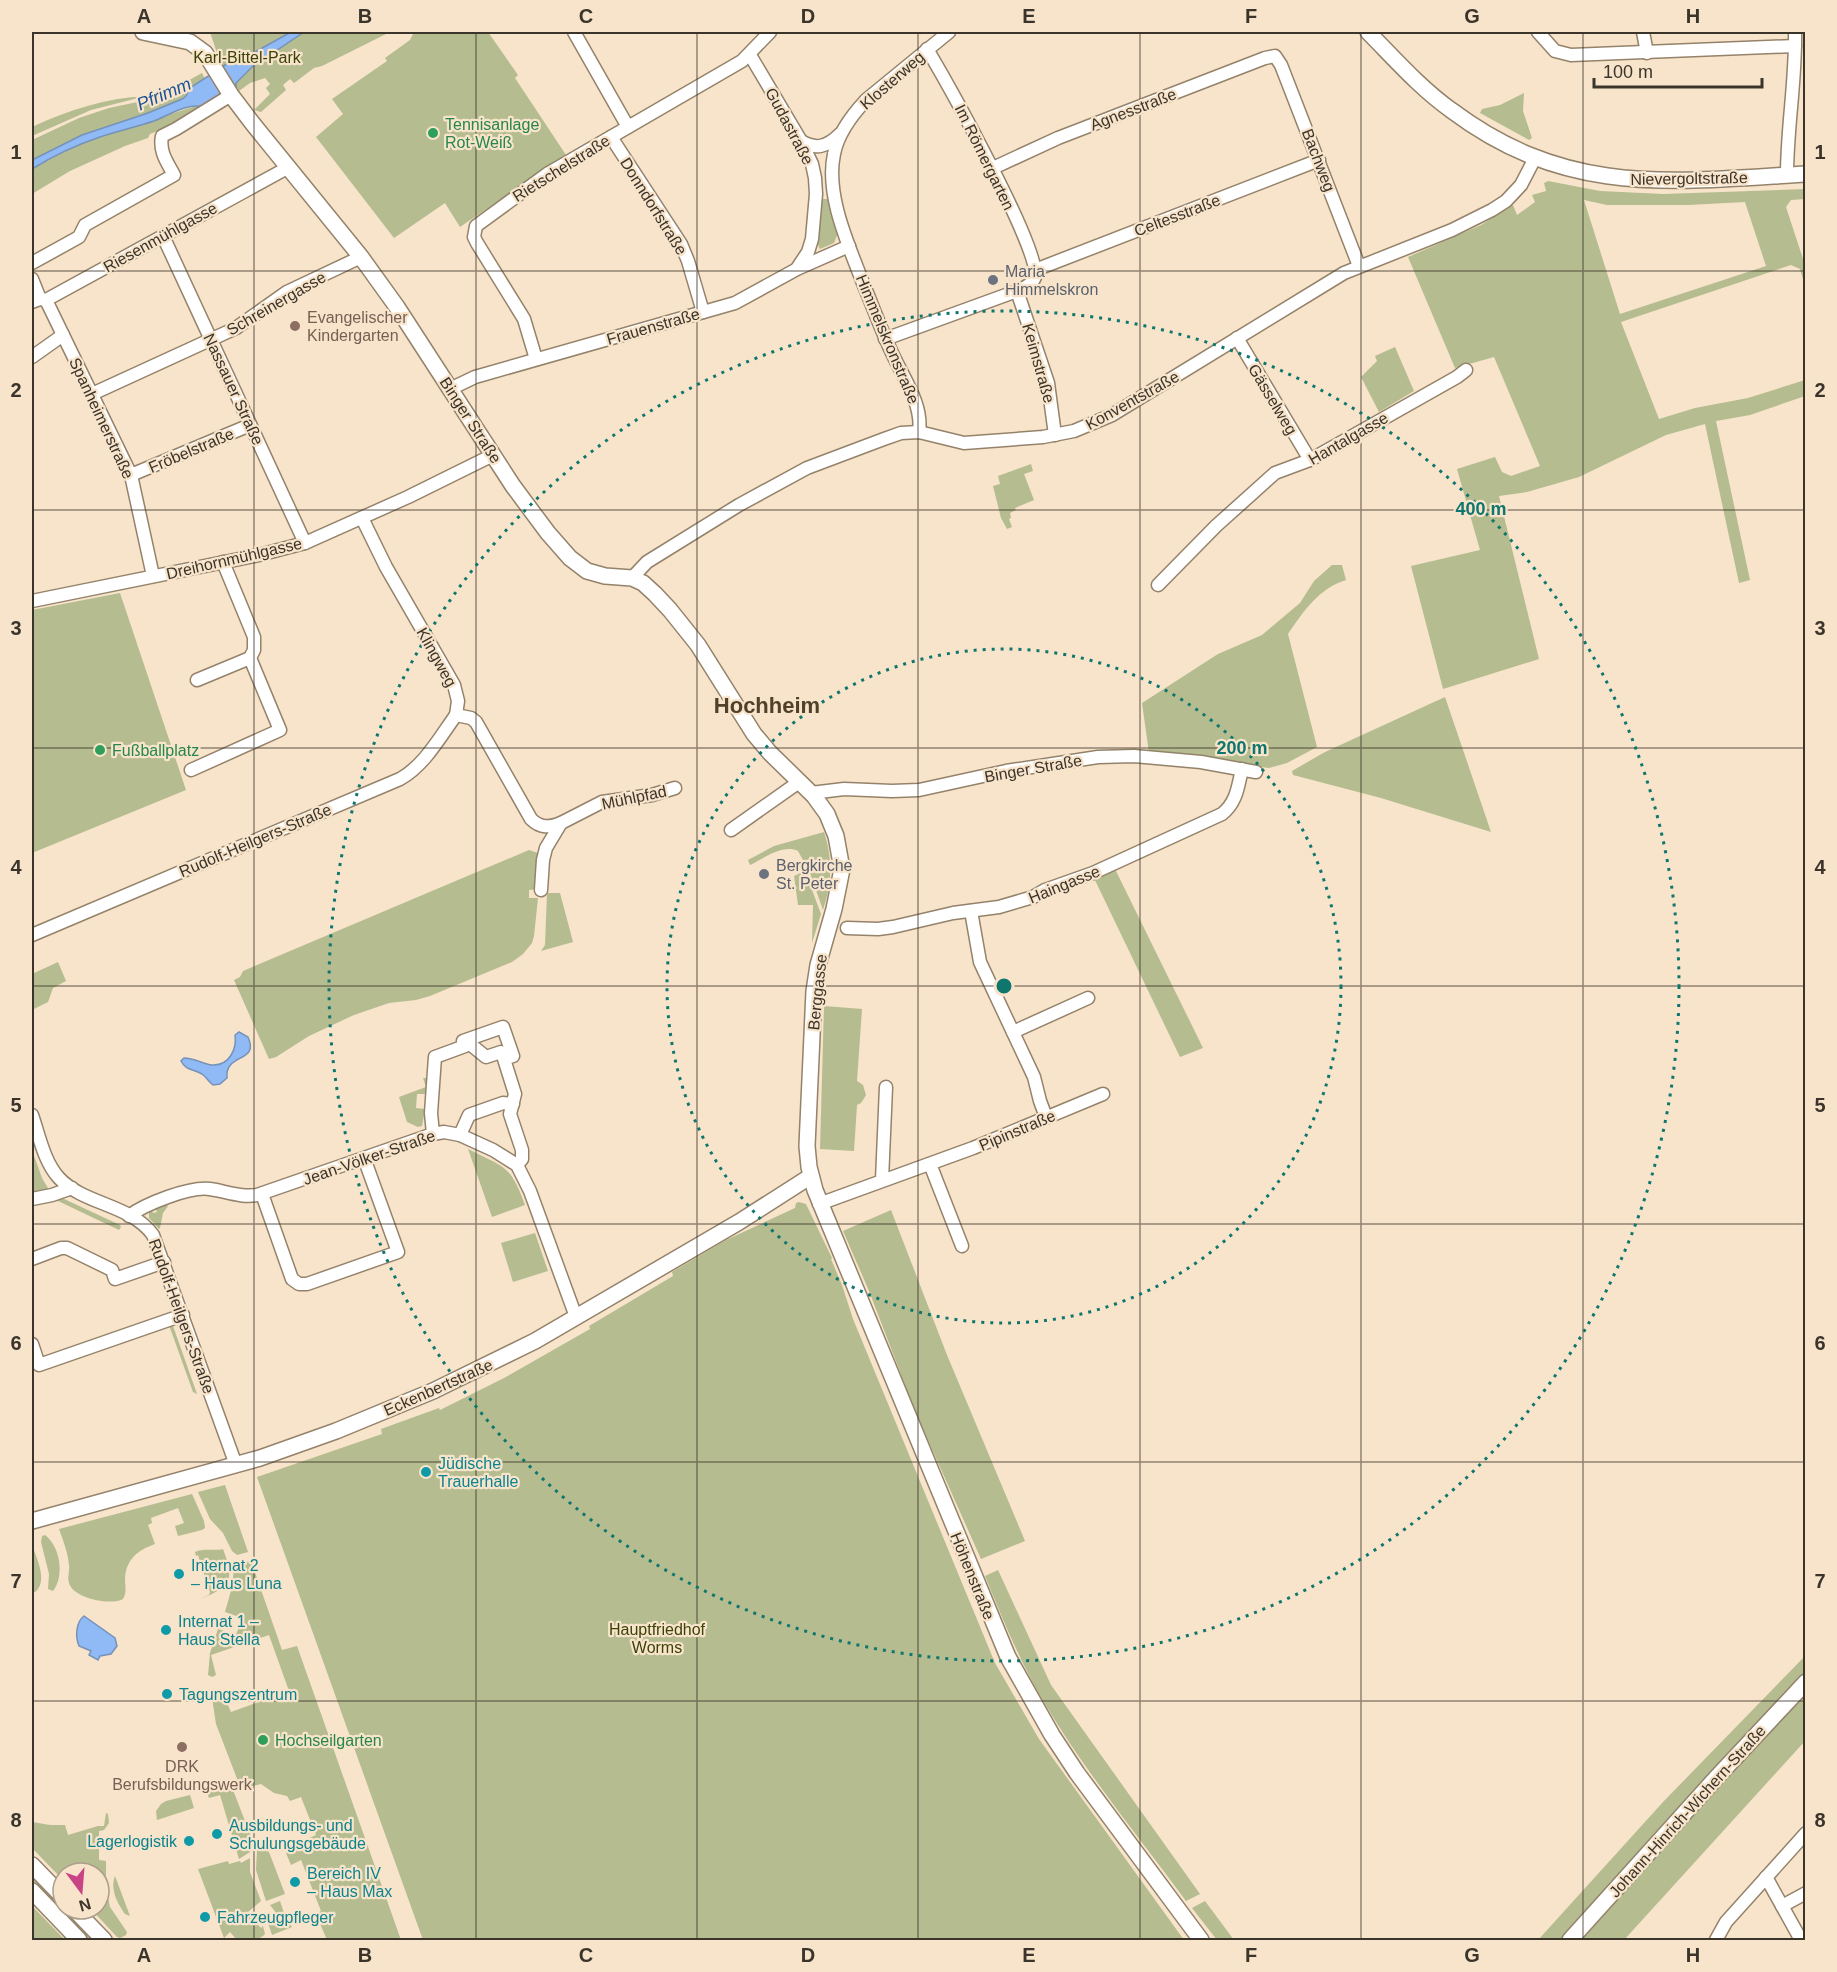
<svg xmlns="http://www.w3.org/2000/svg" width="1837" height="1972" viewBox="0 0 1837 1972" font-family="Helvetica,sans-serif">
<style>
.green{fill:#b4bc90;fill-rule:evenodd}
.water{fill:#8fbaf5;stroke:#7692b8;stroke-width:1.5}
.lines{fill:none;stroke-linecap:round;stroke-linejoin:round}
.minor-casing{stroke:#94826a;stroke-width:15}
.tertiary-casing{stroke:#94826a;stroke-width:18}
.minor{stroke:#fff;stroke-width:12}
.tertiary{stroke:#fff;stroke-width:15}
.grid{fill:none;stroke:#3b342a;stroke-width:1.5;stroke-opacity:0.55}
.ring{fill:none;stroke:#0f766e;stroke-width:3;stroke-dasharray:3 6}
.leisure-dot{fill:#2e9e5b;stroke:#f7e4ca;stroke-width:2}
.worship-dot{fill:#6b7280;stroke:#f7e4ca;stroke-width:2}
.education-dot{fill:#8d6e63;stroke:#f7e4ca;stroke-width:2}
.culture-dot{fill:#0f9aa8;stroke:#f7e4ca;stroke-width:2}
.labels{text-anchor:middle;stroke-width:4.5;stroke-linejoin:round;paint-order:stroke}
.park-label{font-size:16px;fill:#3b4208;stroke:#f7e4ca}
.street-label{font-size:16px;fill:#3b342a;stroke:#f7e4ca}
.leisure-label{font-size:16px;fill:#27864d;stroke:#f7e4ca;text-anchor:start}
.worship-label{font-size:16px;fill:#5b616d;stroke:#f7e4ca;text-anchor:start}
.education-label{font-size:16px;fill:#785e54;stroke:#f7e4ca;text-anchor:start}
.culture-label{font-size:16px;fill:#0d838f;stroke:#f7e4ca;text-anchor:start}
.water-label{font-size:18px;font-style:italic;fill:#1a5096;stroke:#f7e4ca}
.district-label{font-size:22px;font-weight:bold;fill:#51412b;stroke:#f7e4ca}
.centre{fill:#0f766e;stroke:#f7e4ca;stroke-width:3}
.ring-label{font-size:18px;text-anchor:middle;font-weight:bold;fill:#0f766e;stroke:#f7e4ca;stroke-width:4.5;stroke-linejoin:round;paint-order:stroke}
.neatline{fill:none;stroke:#3b342a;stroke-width:2}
.grid-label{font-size:20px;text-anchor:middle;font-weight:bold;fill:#3b342a}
</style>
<rect width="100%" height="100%" fill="#f7e4ca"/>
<g class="green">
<polygon points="210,32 390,32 322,66 314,68 294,83 290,79 283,85 286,90 261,112 254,110 270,94 266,88 270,84 265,78 250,83 239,91 219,59"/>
<polygon points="414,32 488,32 518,75 515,78 566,155 460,227 445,203 394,238 316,137 343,114 332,99 387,61 385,58 410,40"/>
<polygon points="202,73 205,79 182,99 148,113 82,135 32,160 32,140 79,118 109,108 147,100 166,93"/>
<polygon points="1524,93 1523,111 1532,138 1529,140 1480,113 1482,109 1500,105"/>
<path d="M146,96L91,110L32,136V127C69,110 105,98 146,96Z"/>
<polygon points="199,105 203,107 173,125 150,134 148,138 125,146 70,171 32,194 32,169 71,148 101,136"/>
<path d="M1548,181L1600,191L1663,194L1805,189V199L1791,200L1786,207L1805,265V286L1800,269L1791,265L1621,322L1659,419L1695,408L1748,398L1805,380V396L1750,415L1716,421L1750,580L1739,583L1705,424L1666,435L1579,477L1527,492L1499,496L1539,659L1443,689L1411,566L1480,550L1457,469L1495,457L1502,472L1511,476L1540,466L1494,357L1455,368L1408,257L1481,225L1513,205L1517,215L1535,202L1532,195L1546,191L1544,183ZM1584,200L1607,205H1688L1745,202L1766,266L1620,314Z"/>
<polygon points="821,199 830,199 838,233 834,243 820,249 818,245"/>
<polygon points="1395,347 1414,391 1379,412 1361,377 1377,361 1375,356"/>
<polygon points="1031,464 1033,471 1024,474 1034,500 1015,508 1016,510 1010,513 1011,518 1009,519 1012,527 1007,529 1001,518 993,486 1000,484 998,476"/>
<path d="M1332,565H1342L1346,580C1319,588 1303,612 1288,634L1317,747L1287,763L1269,768L1149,753L1142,703L1218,654L1262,635L1300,603L1314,581Z"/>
<polygon points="120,593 186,790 32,853 32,610"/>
<polygon points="1445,697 1491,832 1381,798 1293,775 1292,771 1325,752"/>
<path d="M824,832C833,860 832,882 823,910L810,873L798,851C783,844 764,858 750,865L748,860L774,846Z"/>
<polygon points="529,850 541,854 538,889 529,890 529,898 538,898 534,936 532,943 523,954 512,962 430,996 416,1000 389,1003 354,1015 309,1036 276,1057 269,1059 234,980 240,977 243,971"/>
<polygon points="1114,867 1203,1048 1180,1057 1093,876"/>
<polygon points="805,871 821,914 812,943 813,905 798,905 794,876"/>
<polygon points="547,893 560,893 573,942 541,951 545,945"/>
<polygon points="58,962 66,981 53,988 48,1002 32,1010 32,974"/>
<polygon points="824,1006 862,1009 857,1081 863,1085 866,1095 861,1103 857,1105 854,1151 820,1149"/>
<polygon points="423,1078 427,1078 426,1094 417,1094 416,1108 425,1109 422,1126 418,1127 407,1122 399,1097 426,1087"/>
<path d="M468,1149C505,1168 510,1164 525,1205L492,1217Z"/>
<polygon points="32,1150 42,1178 49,1190 32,1193"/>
<polygon points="62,1198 120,1225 121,1227 119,1230 56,1200"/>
<polygon points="799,1202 806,1204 832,1258 831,1259 842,1285 853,1319 995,1663 1039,1739 1184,1940 423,1940 257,1477 382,1434 381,1429 439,1408 440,1410 506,1377 590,1329 589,1326 673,1276 672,1272 726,1240 795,1208 796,1203"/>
<polygon points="166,1204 168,1206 163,1213 160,1228 159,1229 149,1218 149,1212 152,1209 153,1213 157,1212 155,1208"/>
<polygon points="891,1210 947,1355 1025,1541 981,1559 915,1411 869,1291 843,1231"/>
<polygon points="535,1233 548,1271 513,1282 501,1243"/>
<polygon points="169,1325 173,1326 197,1394 193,1392"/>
<polygon points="225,1485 248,1552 237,1555 232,1551 223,1533 210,1519 198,1492"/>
<path d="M192,1494L204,1521L205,1528L202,1530L178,1536L175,1526L184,1523L178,1508L151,1518L152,1523L148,1525L155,1544C138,1550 126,1559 125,1579C125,1587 127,1592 123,1599C110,1606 73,1598 69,1583C67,1578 70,1571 69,1565C68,1553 63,1540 59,1529Z"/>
<path d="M45,1535C60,1546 65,1576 53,1591L48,1589L49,1574L41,1542L42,1536Z"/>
<path d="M32,1545C37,1559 50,1585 32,1594Z"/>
<path d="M223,1549C235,1581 231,1586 201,1599L209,1595L210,1592L198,1555L196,1556L195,1552C203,1548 214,1551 223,1549Z"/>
<polygon points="251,1561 282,1650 297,1646 401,1940 327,1940 316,1914 321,1911 301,1860 291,1865 286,1853 309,1845 307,1839 316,1835 301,1797 290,1801 287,1796 274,1793 261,1784 241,1789 216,1724 212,1698 222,1692 231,1712 289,1691 269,1635 211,1655 216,1675 212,1677 208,1675 210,1653 218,1629 236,1635 242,1618 225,1612 232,1587 234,1568 239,1564"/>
<path d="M998,1570L1051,1685L1200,1894L1186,1901C1139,1837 1086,1773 1045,1704C1021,1664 1003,1620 985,1576Z"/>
<polygon points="1805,1656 1805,1673 1560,1940 1538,1940 1664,1801"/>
<polygon points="1805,1692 1805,1741 1624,1940 1578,1940"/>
<polygon points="230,1782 253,1842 250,1852 239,1859 220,1795 209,1798 206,1790"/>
<polygon points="190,1795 194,1808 157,1820 156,1811 161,1804 166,1801"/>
<polygon points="106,1813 108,1814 109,1823 104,1830 99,1831 99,1860 106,1861 106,1887 110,1907 127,1932 126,1935 120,1938 117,1937 91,1909 99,1909 99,1873 63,1873 63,1880 32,1848 32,1822 50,1825 65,1825 68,1835 98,1826 104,1826"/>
<polygon points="263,1849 269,1852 285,1894 266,1901 256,1870 257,1851"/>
<path d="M250,1858V1872L261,1901L247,1913L261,1928L263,1926L265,1934C258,1942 247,1941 237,1940L230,1932L224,1938L198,1869L228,1861L229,1864L240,1861L241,1863Z"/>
<polygon points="32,1873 63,1905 63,1909 66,1909 96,1940 87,1940 32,1882"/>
<path d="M115,1876L130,1916L125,1914C117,1903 110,1889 115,1876Z"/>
<polygon points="280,1901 286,1919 292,1927 272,1935 268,1923 277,1914 270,1905"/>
<polygon points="1205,1901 1234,1940 1217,1940 1192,1908"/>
<polygon points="32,1905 35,1909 65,1940 32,1940"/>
</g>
<g class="water">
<path d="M291,32H304L252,67L236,83V87L203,107C189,102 167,116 154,121C136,127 118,131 100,137C76,145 53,156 32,169V160L82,135L148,113L182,99L186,96L190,88L225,65L255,52Z"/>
<path d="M239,1032L248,1037C260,1063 224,1053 227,1078L220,1084L213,1085C209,1082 206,1077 202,1074C194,1069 186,1071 181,1061L184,1058C194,1058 203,1064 212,1065C230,1066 237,1048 235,1035Z"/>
<path d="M84,1616L115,1638L117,1646L111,1654L100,1656L98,1660L89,1655L91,1651L79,1646C75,1636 76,1622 84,1616Z"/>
</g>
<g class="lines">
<defs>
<g id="minor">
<polyline points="574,32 628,127"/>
<polyline points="1538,32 1555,51 1571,55 1795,46"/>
<polyline points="1643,32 1647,53"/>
<polyline points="750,55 801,141 812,164 815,178 816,194 812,239 808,252 798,267"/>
<polyline points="611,137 681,244 688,261 703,312"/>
<path d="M801,141C816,150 827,147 840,134"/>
<polyline points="993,168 1058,138 1265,58 1275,56 1281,65 1359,266"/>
<path d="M1787,175C1787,127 1796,80 1795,32"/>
<polyline points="163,236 305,543"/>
<path d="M32,263L79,237L85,225L174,175C167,162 159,152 162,136L176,129L231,95"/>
<polyline points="1035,270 1319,160"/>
<polyline points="32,279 40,299"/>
<polyline points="1017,291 1048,383 1055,435"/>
<polyline points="46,300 131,475 153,576"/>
<polyline points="32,302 40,299 46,300 289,167"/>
<polyline points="1237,338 1310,460"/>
<path d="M885,339L1017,291C1024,288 1032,285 1035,277C1042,252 945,79 927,49"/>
<polyline points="32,357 63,335"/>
<polyline points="536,359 524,319 477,243 474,237 476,226 547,174 742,61 770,32"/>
<polyline points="450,389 475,377 735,303 797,269 849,246"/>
<polyline points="92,394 236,328 287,292 361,257"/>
<path d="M919,432C923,405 904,379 893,355C882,332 873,307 863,283C849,246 825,195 834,154C838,133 852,115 866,100L949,32"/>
<polyline points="131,475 250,425"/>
<path d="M362,518L386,567L454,685L458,701L456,715L471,718L476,722L531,819C540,828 549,828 561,823"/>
<polyline points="632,578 647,562 739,505 807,468 884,439 901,433 919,432 964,443 1043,437 1074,431 1112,415 1344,273 1452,230 1492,210 1506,201 1521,185 1535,158"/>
<polyline points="1158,585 1216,526 1275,473 1310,460 1457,377 1466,370"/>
<polyline points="32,601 259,555 305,543 408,497 493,455"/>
<polyline points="197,680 250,658 254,650 254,637 223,562"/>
<polyline points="191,770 280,730 250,658"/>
<polyline points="811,793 844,789 892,791 919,790 1006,771 1098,757 1134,756 1201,762 1256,772"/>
<polyline points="731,830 799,782"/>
<polyline points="541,890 543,860 546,848 561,823 602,802 652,795 675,788"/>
<polyline points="971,911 980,962 1034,1077 1040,1101 1046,1117"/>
<path d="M847,928L878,929L893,927L953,913L999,907L1033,897L1045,890L1093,873L1222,814C1237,802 1238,786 1242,769"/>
<path d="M32,935L400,779C424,766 440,737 456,715"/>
<polyline points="1013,1032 1088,998"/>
<polyline points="470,1044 486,1057 501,1052"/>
<path d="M32,1115C39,1135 44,1162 59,1178C84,1205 131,1204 153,1235L236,1465"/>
<polyline points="433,1134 431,1113 435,1057 465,1046 463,1041 503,1027 513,1056 504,1059 515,1094 510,1114 522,1150 522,1159 517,1165"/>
<polyline points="460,1135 469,1115 503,1103 513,1104"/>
<polyline points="930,1164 962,1246"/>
<polyline points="882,1180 886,1087"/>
<polyline points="262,1194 292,1279 299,1284 307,1284 398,1252 364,1158"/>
<polyline points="32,1199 52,1195 72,1188"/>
<polyline points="819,1204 973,1148 1103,1094"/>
<path d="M129,1216C145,1204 190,1186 210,1189C225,1191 241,1198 257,1195L433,1134L444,1132L460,1135L493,1150L517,1165L530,1191L576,1317"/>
<polyline points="32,1259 61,1248 67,1248 112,1270 115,1279 164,1262"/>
<polyline points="32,1344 39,1365 183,1315"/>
<polyline points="1766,1877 1801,1940"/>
<polyline points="1782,1906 1806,1893"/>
<polyline points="1716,1940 1726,1922 1806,1833"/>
</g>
<g id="tertiary">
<polyline points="143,32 190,42 205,53 231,95 253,124 361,257 397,307 513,486 548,533 570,558 587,571 605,576 632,578 643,583 655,594 670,610 698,645 754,734 770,753 814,796 827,814 836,836 842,869 834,909 818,965 814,991 807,1146 809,1167 815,1190 1008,1657 1052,1735 1077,1773 1201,1940"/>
<path d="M1368,32C1394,58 1420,88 1451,110C1567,197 1670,182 1806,174"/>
<polyline points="32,1521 260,1458 336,1431 433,1391 535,1341 739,1222 811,1176"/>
<polyline points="32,1865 63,1897"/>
<polyline points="32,1891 79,1940"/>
<polyline points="74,1909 104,1940"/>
<polyline points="1570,1940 1716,1778 1806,1682"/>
</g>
</defs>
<use href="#minor" class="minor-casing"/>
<use href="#tertiary" class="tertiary-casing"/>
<use href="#minor" class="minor"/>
<use href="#tertiary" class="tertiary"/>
</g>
<path class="grid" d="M254,32V1940M476,32V1940M697,32V1940M918,32V1940M1140,32V1940M1361,32V1940M1583,32V1940M32,271H1806M32,510H1806M32,748H1806M32,986H1806M32,1224H1806M32,1462H1806M32,1701H1806"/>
<g class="ring">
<circle cx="1004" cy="986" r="337"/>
<circle cx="1004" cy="986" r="675"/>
</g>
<g class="leisure-dot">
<circle cx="433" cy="133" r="6"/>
<circle cx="100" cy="750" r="6"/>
<circle cx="263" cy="1740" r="6"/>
</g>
<g class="worship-dot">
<circle cx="993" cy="280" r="6"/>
<circle cx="764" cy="874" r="6"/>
</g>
<g class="education-dot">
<circle cx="295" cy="326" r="6"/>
<circle cx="182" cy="1747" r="6"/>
</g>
<g class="culture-dot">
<circle cx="426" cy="1472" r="6"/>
<circle cx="179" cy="1574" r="6"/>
<circle cx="166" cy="1630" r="6"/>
<circle cx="167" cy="1694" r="6"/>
<circle cx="217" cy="1834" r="6"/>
<circle cx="189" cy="1841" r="6"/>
<circle cx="295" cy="1882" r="6"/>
<circle cx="205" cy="1917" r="6"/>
</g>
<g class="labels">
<g class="park-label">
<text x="247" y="63">Karl-Bittel-Park</text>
<text x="657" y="1635">Hauptfriedhof<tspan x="657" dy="18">Worms</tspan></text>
</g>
<g class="street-label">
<text transform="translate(892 80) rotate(-41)" y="6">Klosterweg</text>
<text transform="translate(1133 109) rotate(-21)" y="6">Agnesstraße</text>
<text transform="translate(790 126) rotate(62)" y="6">Gudastraße</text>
<text transform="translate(985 157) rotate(64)" y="6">Im Römergarten</text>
<text transform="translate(1319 160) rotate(69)" y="6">Bachweg</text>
<text transform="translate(561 168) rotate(-32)" y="6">Rietschelstraße</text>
<text transform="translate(1689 178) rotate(-1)" y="6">Nievergoltstraße</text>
<text transform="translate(654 206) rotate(58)" y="6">Donndorfstraße</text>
<text transform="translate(1177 215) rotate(-21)" y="6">Celtesstraße</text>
<text transform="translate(160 237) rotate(-29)" y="6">Riesenmühlgasse</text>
<text transform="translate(276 303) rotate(-30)" y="6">Schreinergasse</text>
<text transform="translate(653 326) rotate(-16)" y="6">Frauenstraße</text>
<text transform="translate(888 339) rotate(67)" y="6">Himmelskronstraße</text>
<text transform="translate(1039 363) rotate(74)" y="6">Keimstraße</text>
<text transform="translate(234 389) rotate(65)" y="6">Nassauer Straße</text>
<text transform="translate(1273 399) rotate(59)" y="6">Gässelweg</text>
<text transform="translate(1132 400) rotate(-29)" y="6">Konventstraße</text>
<text transform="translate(102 418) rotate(65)" y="6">Spanheimerstraße</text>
<text transform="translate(471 420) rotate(57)" y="6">Binger Straße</text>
<text transform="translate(1348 438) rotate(-30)" y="6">Hantalgasse</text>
<text transform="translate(191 450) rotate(-23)" y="6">Fröbelstraße</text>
<text transform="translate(234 558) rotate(-13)" y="6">Dreihornmühlgasse</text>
<text transform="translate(437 657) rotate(61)" y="6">Klingweg</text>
<text transform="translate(1033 768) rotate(-10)" y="6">Binger Straße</text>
<text transform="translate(634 797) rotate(-12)" y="6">Mühlpfad</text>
<text transform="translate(255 840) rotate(-23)" y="6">Rudolf-Heilgers-Straße</text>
<text transform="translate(1064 884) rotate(-22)" y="6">Haingasse</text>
<text transform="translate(817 992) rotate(-84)" y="6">Berggasse</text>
<text transform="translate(1017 1130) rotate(-23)" y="6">Pipinstraße</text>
<text transform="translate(369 1157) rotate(-19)" y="6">Jean-Völker-Straße</text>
<text transform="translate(182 1316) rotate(70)" y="6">Rudolf-Heilgers-Straße</text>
<text transform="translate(438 1387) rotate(-24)" y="6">Eckenbertstraße</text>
<text transform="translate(973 1576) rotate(68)" y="6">Höhenstraße</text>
<text transform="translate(1687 1811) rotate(-48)" y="6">Johann-Hinrich-Wichern-Straße</text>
</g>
<g class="leisure-label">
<text x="445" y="130">Tennisanlage<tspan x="445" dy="18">Rot-Weiß</tspan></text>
<text x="112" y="756">Fußballplatz</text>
<text x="275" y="1746">Hochseilgarten</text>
</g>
<g class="worship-label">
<text x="1005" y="277">Maria<tspan x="1005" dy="18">Himmelskron</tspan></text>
<text x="776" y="871">Bergkirche<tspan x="776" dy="18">St. Peter</tspan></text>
</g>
<g class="education-label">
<text x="307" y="323">Evangelischer<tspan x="307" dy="18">Kindergarten</tspan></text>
<text x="182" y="1772" text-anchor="middle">DRK<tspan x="182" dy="18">Berufsbildungswerk</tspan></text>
</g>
<g class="culture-label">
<text x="438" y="1469">Jüdische<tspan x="438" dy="18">Trauerhalle</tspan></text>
<text x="191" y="1571">Internat 2<tspan x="191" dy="18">– Haus Luna</tspan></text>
<text x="178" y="1627">Internat 1 –<tspan x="178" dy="18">Haus Stella</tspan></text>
<text x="179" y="1700">Tagungszentrum</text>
<text x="229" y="1831">Ausbildungs- und<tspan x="229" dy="18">Schulungsgebäude</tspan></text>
<text x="177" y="1847" text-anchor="end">Lagerlogistik</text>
<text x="307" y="1879">Bereich IV<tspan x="307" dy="18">– Haus Max</tspan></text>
<text x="217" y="1923">Fahrzeugpfleger</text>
</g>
<g class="water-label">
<text transform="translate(164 94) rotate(-23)" y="6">Pfrimm</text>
</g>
<g class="district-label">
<text x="767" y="713">Hochheim</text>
</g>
</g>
<circle cx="1004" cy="986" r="9" class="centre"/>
<g class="ring-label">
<text x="1481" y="515">400 m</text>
<text x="1242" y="754">200 m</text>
</g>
<rect width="1837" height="1972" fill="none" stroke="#f7e4ca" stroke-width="66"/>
<g transform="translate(81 1891) rotate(164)"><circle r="28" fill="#f7e4ca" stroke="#ac9e8a" stroke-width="1.5"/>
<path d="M0-4.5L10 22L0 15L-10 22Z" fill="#c94485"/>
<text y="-9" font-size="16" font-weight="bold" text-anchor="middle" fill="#3b342a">N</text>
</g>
<path d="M1594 78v9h168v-9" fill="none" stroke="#3b342a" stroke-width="3"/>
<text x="1603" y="78" font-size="18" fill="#3b342a" stroke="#f7e4ca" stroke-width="4.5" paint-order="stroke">100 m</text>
<rect x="33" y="33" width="1771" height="1906" class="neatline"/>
<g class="grid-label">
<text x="144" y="23">A</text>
<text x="365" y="23">B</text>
<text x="586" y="23">C</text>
<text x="808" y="23">D</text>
<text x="1029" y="23">E</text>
<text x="1251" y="23">F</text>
<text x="1472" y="23">G</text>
<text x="1693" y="23">H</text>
<text x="16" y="159">1</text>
<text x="1820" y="159">1</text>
<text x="16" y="397">2</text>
<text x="1820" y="397">2</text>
<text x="16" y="635">3</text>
<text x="1820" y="635">3</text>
<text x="16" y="874">4</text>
<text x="1820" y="874">4</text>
<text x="16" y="1112">5</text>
<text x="1820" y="1112">5</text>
<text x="16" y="1350">6</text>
<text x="1820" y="1350">6</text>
<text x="16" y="1588">7</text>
<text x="1820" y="1588">7</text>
<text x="16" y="1827">8</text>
<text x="1820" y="1827">8</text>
<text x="144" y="1962">A</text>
<text x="365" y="1962">B</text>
<text x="586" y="1962">C</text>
<text x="808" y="1962">D</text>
<text x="1029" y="1962">E</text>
<text x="1251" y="1962">F</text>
<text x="1472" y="1962">G</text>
<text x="1693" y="1962">H</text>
</g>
</svg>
